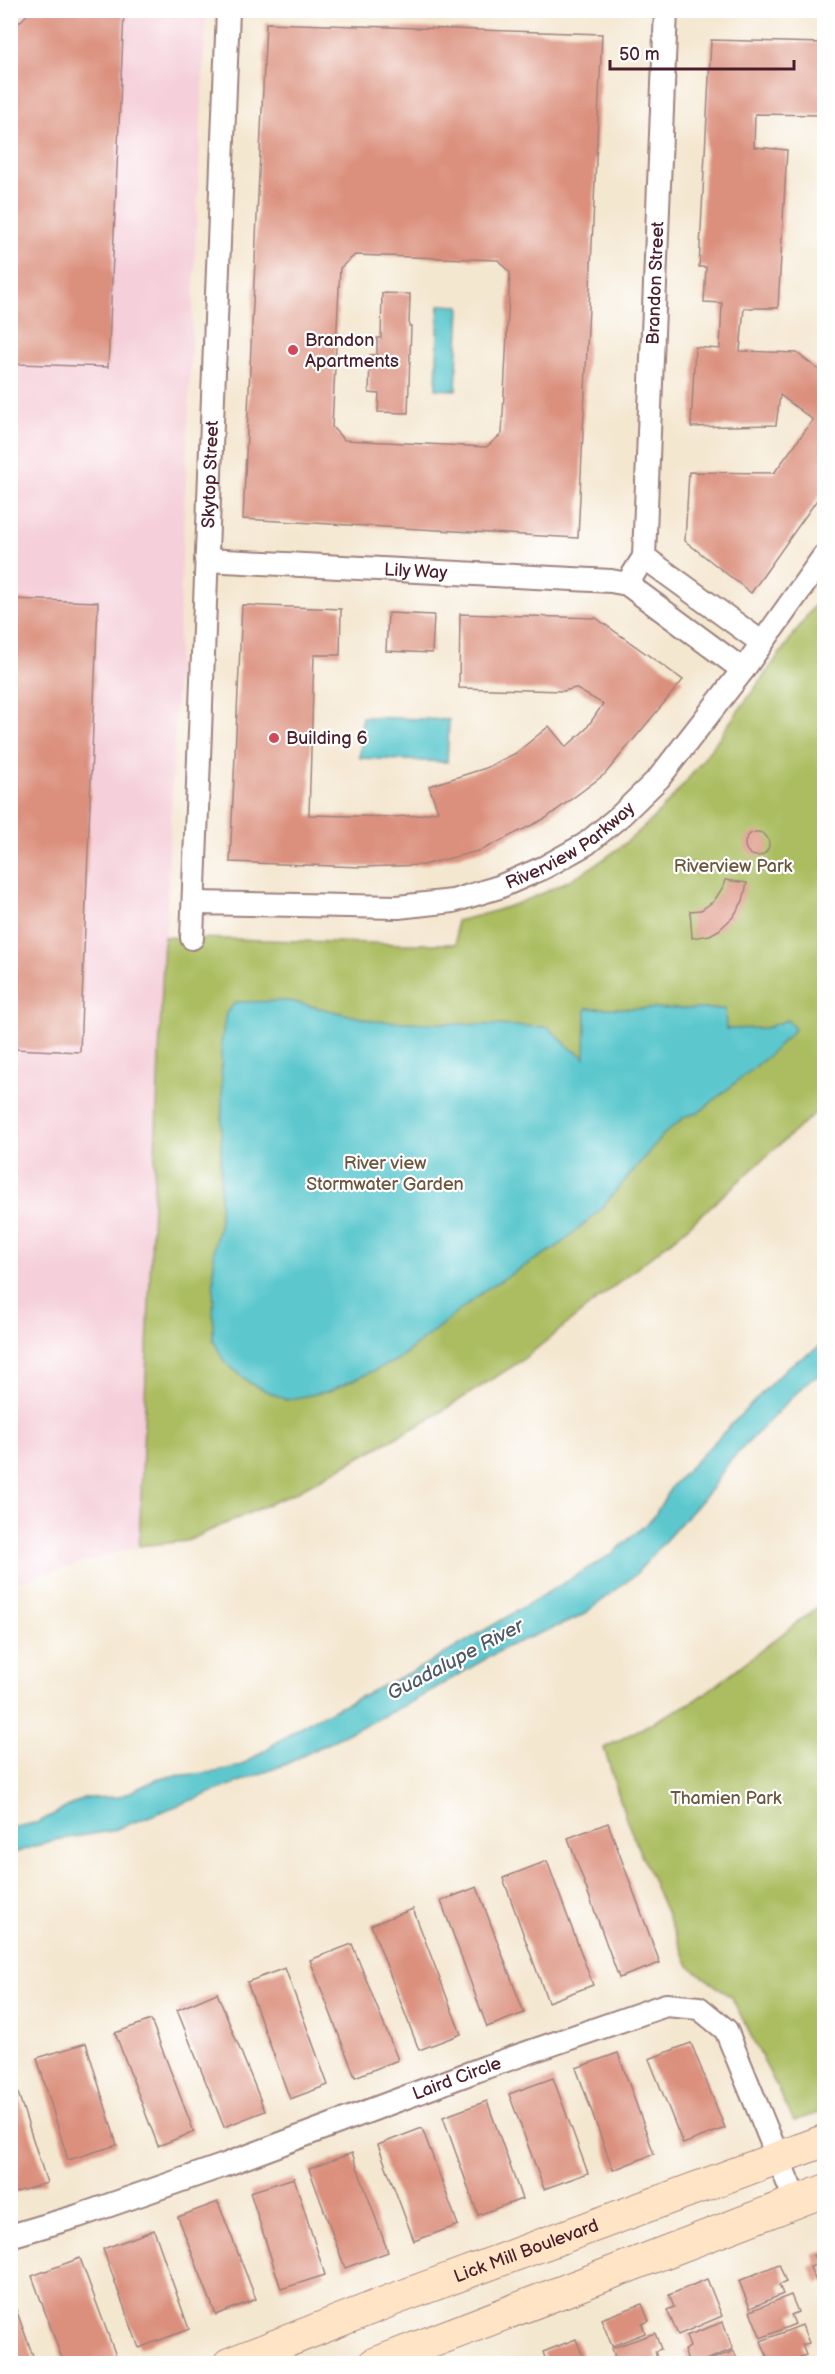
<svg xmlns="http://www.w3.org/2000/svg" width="835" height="2374" viewBox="0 0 835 2374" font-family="'Balsamiq Sans',sans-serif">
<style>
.built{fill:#f5cfd9}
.green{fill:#abbd61;stroke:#7a6e46;stroke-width:1.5}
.water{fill:#5bc8ce;stroke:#52747c;stroke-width:1.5}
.building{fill:#db907d;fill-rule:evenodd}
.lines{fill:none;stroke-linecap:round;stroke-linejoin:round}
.street-casing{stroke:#9f837e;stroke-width:26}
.secondary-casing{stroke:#9f837e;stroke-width:34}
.street{stroke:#fff;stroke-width:22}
.secondary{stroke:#ffe4c6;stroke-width:32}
.poi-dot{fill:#d1495b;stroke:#fff;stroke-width:2}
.labels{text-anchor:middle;stroke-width:4.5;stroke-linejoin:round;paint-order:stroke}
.street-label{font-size:18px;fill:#4a1f2b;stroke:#fff}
.poi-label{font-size:18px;fill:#4a1f2b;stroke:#fff;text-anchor:start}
.park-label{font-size:18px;fill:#6c563e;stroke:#fff}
.water-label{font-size:20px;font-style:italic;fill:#505a64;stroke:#fff}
</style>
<rect width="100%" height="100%" fill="#fff"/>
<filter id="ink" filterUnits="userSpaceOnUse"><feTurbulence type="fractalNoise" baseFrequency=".0167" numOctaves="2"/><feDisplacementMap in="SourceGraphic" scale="12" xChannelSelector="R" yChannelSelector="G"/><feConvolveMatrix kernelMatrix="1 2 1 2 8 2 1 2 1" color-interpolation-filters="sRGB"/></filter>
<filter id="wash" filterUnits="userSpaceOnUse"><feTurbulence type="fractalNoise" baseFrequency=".008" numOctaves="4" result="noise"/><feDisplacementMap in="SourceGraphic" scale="24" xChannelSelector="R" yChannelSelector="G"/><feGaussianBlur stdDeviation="1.35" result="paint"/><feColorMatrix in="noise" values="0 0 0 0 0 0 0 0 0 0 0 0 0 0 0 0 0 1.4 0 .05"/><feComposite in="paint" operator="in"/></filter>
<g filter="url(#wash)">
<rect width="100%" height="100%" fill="#f4e7d0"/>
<polygon class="built" points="11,11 206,11 139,1546 11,1584"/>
<g class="green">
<path d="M824,592V1105L682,1232L521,1361L428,1420L296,1492L187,1541L139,1546L164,937L404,944H456V921C539,903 614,864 670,800C695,773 715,743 736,714C766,673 795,633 824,592Z"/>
<polygon points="824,1602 824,2111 794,2121 732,1998 689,1966 626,1819 604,1748 696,1700"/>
</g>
<g class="water">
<polygon points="439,305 460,306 456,390 436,389"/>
<polygon points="362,717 449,720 447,762 360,758"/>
<polygon points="290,1001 374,1021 548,1027 568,1046 585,1058 586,1008 725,1009 726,1029 766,1028 787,1020 795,1029 766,1058 698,1113 686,1116 663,1135 600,1210 557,1247 488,1288 397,1360 329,1391 286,1400 250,1383 224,1361 213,1339 214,1248 220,1220 222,1102 221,1044 226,1013 236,1002"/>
<polygon points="824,1344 824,1373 808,1381 728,1463 711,1489 634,1576 580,1617 506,1647 413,1701 286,1764 111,1831 54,1840 11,1854 11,1828 39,1822 84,1798 119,1797 163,1777 216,1772 242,1765 310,1721 428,1664 612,1554 653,1518 672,1486 787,1367"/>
</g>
<g id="blocks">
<g class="building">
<polygon points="32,10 124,13 108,367 19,364 10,354 10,31"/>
<path d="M266,23L602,34L578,538L243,519ZM355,255L498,260L510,273L502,434L486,447L344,440L332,427L340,268Z"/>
<polygon points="711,40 824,43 824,115 755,114 754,147 787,150 778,308 744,308 740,351 797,353 824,374 824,490 751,593 685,541 689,472 774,473 813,420 780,395 776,425 691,427 695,347 720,349 722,303 704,302 706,267 699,267"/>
<polygon points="382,293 410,294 409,326 411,326 408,413 378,412 379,394 369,393 370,355 377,355 377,338 381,338"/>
<polygon points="10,599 98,602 80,1052 13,1049 10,1047"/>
<polygon points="242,605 341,609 340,655 314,655 309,815 394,817 420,815 438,811 429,786 486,768 516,753 549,726 566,747 586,729 603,704 575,688 564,691 459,688 460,614 596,618 683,680 605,774 546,818 482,850 423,865 361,867 230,862"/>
<polygon points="388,613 434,615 432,653 386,651"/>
<circle cx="757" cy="844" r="12"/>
<polygon points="725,880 747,883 743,901 733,917 719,930 710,935 692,938 690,911 701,910 714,901 723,887"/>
<polygon points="608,1823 660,1963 619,1978 568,1838"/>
<polygon points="547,1861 593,1985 548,2002 503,1878"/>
<polygon points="477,1887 524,2013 487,2027 441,1901"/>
<polygon points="413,1909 461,2034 419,2050 371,1925"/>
<polygon points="352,1944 398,2060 355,2077 310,1960"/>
<polygon points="285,1968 328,2085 290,2099 247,1982"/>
<polygon points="217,1993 265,2111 224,2127 177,2010"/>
<polygon points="151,2020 194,2132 158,2146 115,2033"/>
<polygon points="86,2043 117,2145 68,2160 37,2058"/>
<polygon points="691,2043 725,2128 683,2144 649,2059"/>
<polygon points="618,2053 654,2154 613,2170 576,2068"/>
<polygon points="10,2068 47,2183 10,2194"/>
<polygon points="553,2078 588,2173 544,2189 509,2094"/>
<polygon points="487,2101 522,2199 478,2215 443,2117"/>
<polygon points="422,2128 458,2225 414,2241 378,2145"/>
<polygon points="352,2153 388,2252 345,2268 309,2169"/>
<polygon points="294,2178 325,2275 281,2289 250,2192"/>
<polygon points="218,2202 256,2299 216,2315 178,2217"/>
<polygon points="154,2230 189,2329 139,2348 103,2249"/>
<polygon points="824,2250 824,2281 817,2284 810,2267 817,2264 813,2255"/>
<polygon points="80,2258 116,2356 96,2364 64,2364 32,2276"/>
<polygon points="779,2264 786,2282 779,2285 783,2294 750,2308 739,2281"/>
<polygon points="707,2279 722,2316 678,2335 667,2310 674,2307 669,2295"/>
<polygon points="791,2295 798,2312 791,2315 795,2324 761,2338 750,2311"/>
<polygon points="10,2296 11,2296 36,2364 10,2364"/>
<polygon points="642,2304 649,2321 642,2324 645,2333 612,2346 601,2319"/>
<polygon points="723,2322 733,2349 696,2364 689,2364 684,2350 690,2347 686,2336"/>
<polygon points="802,2325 809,2343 802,2345 806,2355 783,2364 770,2364 761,2341"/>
<polygon points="655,2333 661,2349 655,2351 658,2362 617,2364 612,2348"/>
<polygon points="576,2339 586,2364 547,2364 543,2352"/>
<polygon points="734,2351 739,2364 702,2364 702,2363"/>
</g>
</g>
</g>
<g filter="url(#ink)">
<use href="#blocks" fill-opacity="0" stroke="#9f837e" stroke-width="1.5"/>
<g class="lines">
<defs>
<g id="street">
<polyline points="644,557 761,642"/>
<path id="s1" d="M206,560L611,581L627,584L743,670"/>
<path id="s2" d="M627,584L644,557L666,10"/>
<path id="s3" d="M194,903L398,907L453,901L499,887L543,868L586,844L621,815L659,778L743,670L824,556"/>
<path id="s4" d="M192,938L228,10"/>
<path id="s5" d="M10,2236L78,2216L222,2166L486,2067L666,2005L699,2008L726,2030L796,2202"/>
</g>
<g id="secondary">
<path id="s6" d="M229,2364L392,2300L824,2141"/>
<polyline points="374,2364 824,2191"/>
</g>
</defs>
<use href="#street" class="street-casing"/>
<use href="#secondary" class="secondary-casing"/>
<use href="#street" class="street"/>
<use href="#secondary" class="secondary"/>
</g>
</g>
<g class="poi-dot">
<circle cx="293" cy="350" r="6"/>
<circle cx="274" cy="738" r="6"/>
</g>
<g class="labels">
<g class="street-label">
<text dy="6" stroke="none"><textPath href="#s2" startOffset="306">Brandon Street</textPath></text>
<text dy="6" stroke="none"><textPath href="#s4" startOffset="464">Skytop Street</textPath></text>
<text dy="6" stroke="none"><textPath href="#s1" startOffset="210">Lily Way</textPath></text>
<text dy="6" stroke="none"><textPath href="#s3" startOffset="390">Riverview Parkway</textPath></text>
<text dy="6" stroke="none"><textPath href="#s5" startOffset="474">Laird Circle</textPath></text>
<text dy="6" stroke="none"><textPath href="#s6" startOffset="318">Lick Mill Boulevard</textPath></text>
</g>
<g class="poi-label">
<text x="305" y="346">Brandon<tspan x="305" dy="21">Apartments</tspan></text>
<text x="286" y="744">Building 6</text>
</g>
<g class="park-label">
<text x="733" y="872">Riverview Park</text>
<text x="385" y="1169">River view<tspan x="385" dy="21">Stormwater Garden</tspan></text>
<text x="726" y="1804">Thamien Park</text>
</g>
<g class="water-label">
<text transform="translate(455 1659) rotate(-28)" y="7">Guadalupe River</text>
</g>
</g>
<rect width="835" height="2374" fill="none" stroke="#fff" stroke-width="36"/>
<path d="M610 60v9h184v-9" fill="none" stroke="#4a1f2b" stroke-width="3"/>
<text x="619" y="60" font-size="18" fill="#4a1f2b" stroke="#ffffff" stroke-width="4.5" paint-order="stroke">50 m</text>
</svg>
